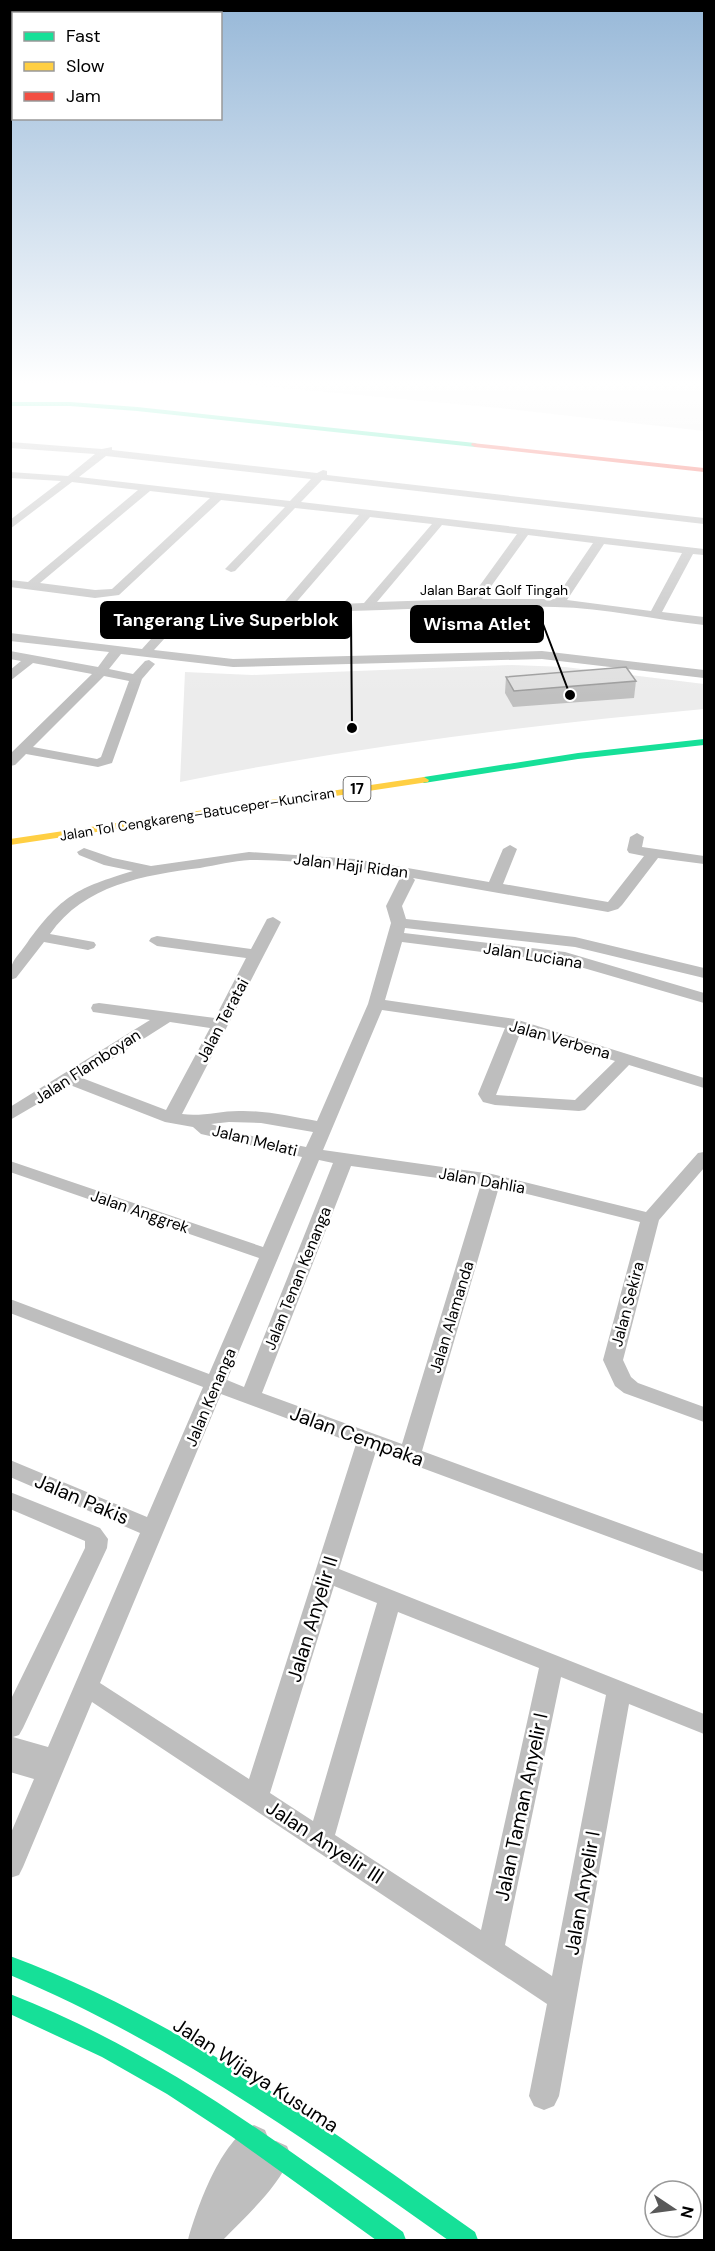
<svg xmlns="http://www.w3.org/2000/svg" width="715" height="2251" viewBox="0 0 715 2251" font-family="'DM Sans',sans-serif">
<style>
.green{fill:#ececec}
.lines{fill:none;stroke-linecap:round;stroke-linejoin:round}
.street{fill:#bebebe;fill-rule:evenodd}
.fast{fill:#16e098;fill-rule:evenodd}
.slow{fill:#ffcf43;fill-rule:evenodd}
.jam{fill:#f24e42;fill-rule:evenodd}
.wall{fill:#c0c0c0}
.building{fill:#dfdfdf;stroke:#9c9c9c;stroke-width:1.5}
.labels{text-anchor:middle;stroke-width:5;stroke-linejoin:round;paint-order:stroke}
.far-street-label{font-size:14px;fill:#000;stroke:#fff}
.shield{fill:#fff;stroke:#4c4c4c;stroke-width:1.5}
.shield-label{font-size:15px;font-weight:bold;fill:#000}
.street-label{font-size:16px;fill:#000;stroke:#fff}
.near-street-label{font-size:20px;fill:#000;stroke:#fff}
.leader{fill:none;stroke:#000;stroke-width:2}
.callout-dot{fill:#000;stroke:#fff;stroke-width:2}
.callout{fill:#000;stroke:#000;stroke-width:2}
.callout-label{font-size:18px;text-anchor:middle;font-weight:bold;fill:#fff}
</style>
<rect width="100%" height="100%" fill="#fff"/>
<g class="green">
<polygon points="195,380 704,381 704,431 500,408"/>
<path d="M512,665L565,667L704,684V709C529,725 353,747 180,782L185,672L252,675Z"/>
</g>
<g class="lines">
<g class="street">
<path d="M10,442L102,449L112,447V450L317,473L323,470L327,471V475L704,518V524L322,480L301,502L704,549V555L693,554L662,612L704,617V625C655,620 605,608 555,607C435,604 315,617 195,612L186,615L154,650L233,659L542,651L704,670V678L542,659L233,667L121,654L109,669L133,674L145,661L149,660L155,664L142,679L112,763L98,767L26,754L15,765L10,766V754L92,674L33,663L10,681V670L21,661L10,659V651L98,667L109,652L10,641V633L142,649L178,609L190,605L280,607L359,515L295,508L235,571L231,572L225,569L227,567L285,507L221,500L119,595L95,598L10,587V580L28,582L138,490L72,482L10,529V520L61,481L10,478V472L68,476L95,454L10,448ZM106,456L311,479L290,501L79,477ZM150,491L210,498L112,589L95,590L40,583ZM370,517L432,524L364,603L293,606ZM442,525L517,534L470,599L377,602ZM528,535L593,543L555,599H482ZM604,544L682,553L651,611L567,600ZM104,676L129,681L101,757L97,759L33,747Z"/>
<path d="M637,833L644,837L642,847L704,856V864L658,858L622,905L618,909L608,912L413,878L415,880L402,906L406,919L575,937L704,968V978L575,947L405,928L404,933L565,952L704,993V1003L563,962L402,942L385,1000L515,1019L704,1078V1088L629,1065L585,1110L579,1111L495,1105L483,1102L478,1094L505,1028L382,1010L323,1150L492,1174L646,1212L698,1153L704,1152V1168L659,1220L623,1360L631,1377L638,1383L704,1407V1422L624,1393L615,1386L603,1360L640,1222L499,1187L422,1451L704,1554V1572L376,1451L339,1569L704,1714V1734L629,1704L559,2096L554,2106L544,2110L534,2106L529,2096L547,2004L92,1702L23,1867L19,1875L10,1878V1835L34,1779L10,1772V1701L85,1548V1541L10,1509V1492L100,1528L108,1539L107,1548L23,1728L19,1735L13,1737L48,1747L140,1533L10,1477V1460L147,1517L203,1387L10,1313V1299L209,1374L259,1258L10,1172V1161L263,1247L302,1157L201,1134L193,1127L165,1122L70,1085L10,1120V1107L150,1020L93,1012L91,1008L93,1004L99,1003L215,1018L246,958L157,946L149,941L151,938L157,936L251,949L267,919L273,917L281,922L182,1114C203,1117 222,1110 243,1111C268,1111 293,1117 317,1121L368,1004L391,923L386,906L399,880L404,876C356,868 298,859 250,860C233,861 216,865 200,868C144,875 84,885 50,934L94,942L96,945L94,948L88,950L44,942L16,978L10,980C10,960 16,959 27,943C62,895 77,888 133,871L104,865L79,855L77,852L84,848L113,858L151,866L249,852L355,859L489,882L503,849L510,845L517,849L503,884L608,902L644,856L629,853L627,850L630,837ZM170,1022L210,1028L166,1110L82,1078ZM521,1031L615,1061L575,1100L496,1095ZM229,1122L261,1123L313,1132L306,1147L242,1134L211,1124ZM319,1160L333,1163L244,1387L227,1380ZM351,1166L481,1184L402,1444L262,1393ZM221,1394L356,1444L249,1779L100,1683ZM334,1586L377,1603L313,1821L270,1793ZM398,1612L539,1668L481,1930L335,1835ZM561,1677L606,1695L552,1976L505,1945Z"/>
<path d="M254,2125L265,2130L269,2140L267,2145L276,2141L287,2146L291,2156C277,2189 247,2215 223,2240H188C197,2208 221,2139 254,2125Z"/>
</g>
<g class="fast">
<polygon points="10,402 70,402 137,407 475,443 479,445 475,447 137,411 70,406 10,406"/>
<polygon points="704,739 704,745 578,759 424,783 419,780 424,777 578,753"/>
<path d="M10,1956C180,2019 328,2128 475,2232L478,2240H448C308,2141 169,2042 10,1975Z"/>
<path d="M10,1994C155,2050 278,2142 403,2232L406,2240H376L231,2136L167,2094L102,2057L10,2014Z"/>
</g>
<polygon class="slow" points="424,777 429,780 428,782 10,845 10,839"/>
<polygon class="jam" points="472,443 704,468 704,472 475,447 471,445"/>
</g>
<polygon class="wall" points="506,677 636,681 634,698 513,707 505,693"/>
<polygon class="building" points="626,667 636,681 514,691 506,677"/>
<linearGradient id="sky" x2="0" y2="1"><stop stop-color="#97b8d8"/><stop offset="0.55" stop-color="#fff"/><stop offset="1" stop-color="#fff" stop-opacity="0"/></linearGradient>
<rect width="715" height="696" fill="url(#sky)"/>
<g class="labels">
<g class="far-street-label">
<text x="494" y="595">Jalan Barat Golf Tingah</text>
<text transform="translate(197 814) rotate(-9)" y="5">Jalan Tol Cengkareng–Batuceper–Kunciran</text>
</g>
<rect class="shield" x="343.5" y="777" width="27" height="24" rx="4.5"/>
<g class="shield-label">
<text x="357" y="794">17</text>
</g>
<g class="street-label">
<text transform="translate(351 865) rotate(7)" y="6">Jalan Haji Ridan</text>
<text transform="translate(533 955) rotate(9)" y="6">Jalan Luciana</text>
<text transform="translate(222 1020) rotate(-62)" y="6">Jalan Teratai</text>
<text transform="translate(560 1039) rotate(16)" y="6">Jalan Verbena</text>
<text transform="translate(87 1066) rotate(-33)" y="6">Jalan Flamboyan</text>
<text transform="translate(255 1140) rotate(14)" y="6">Jalan Melati</text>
<text transform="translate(482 1180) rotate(10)" y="6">Jalan Dahlia</text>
<text transform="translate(140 1211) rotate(19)" y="6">Jalan Anggrek</text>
<text transform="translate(297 1278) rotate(-68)" y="6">Jalan Tenan Kenanga</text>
<text transform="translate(627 1304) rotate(-75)" y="6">Jalan Sekira</text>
<text transform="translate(451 1317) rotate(-73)" y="6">Jalan Alamanda</text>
<text transform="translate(210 1397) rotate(-67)" y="6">Jalan Kenanga</text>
</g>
<g class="near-street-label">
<text transform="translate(357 1436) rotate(20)" y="7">Jalan Cempaka</text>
<text transform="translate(82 1499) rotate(23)" y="7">Jalan Pakis</text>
<text transform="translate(312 1619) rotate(-73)" y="7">Jalan Anyelir II</text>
<text transform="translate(521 1807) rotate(-78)" y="7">Jalan Taman Anyelir I</text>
<text transform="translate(325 1842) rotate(33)" y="7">Jalan Anyelir III</text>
<text transform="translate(582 1893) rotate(-80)" y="7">Jalan Anyelir I</text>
<text transform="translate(256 2075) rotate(33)" y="7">Jalan Wijaya Kusuma</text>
</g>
</g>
<path class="leader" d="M352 728L351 620M570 695L543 624"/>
<g class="callout-dot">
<circle cx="352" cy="728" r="6"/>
<circle cx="570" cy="695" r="6"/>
</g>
<g class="callout">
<rect x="101" y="602" width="250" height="36" rx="6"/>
<rect x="411" y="606" width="132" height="36" rx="6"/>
</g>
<g class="callout-label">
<text x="226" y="626">Tangerang Live Superblok</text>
<text x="477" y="630">Wisma Atlet</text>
</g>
<rect width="715" height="2251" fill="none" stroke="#000000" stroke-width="24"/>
<rect x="12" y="12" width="210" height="108" fill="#ffffff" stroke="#999999" stroke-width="1.5"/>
<rect x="24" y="32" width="30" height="9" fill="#16e098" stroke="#999999" stroke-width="1.5"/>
<text x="66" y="42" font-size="18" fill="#000000">Fast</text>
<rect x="24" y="62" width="30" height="9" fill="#ffcf43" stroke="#999999" stroke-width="1.5"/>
<text x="66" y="72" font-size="18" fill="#000000">Slow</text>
<rect x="24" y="92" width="30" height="9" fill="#f24e42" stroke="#999999" stroke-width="1.5"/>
<text x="66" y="102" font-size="18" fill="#000000">Jam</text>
<g transform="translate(673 2209) rotate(103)"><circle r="28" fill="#ffffff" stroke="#999999" stroke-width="1.5"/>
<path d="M0-4.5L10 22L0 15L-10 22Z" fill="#595959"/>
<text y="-9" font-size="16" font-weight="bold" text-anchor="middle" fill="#000000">N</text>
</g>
</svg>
